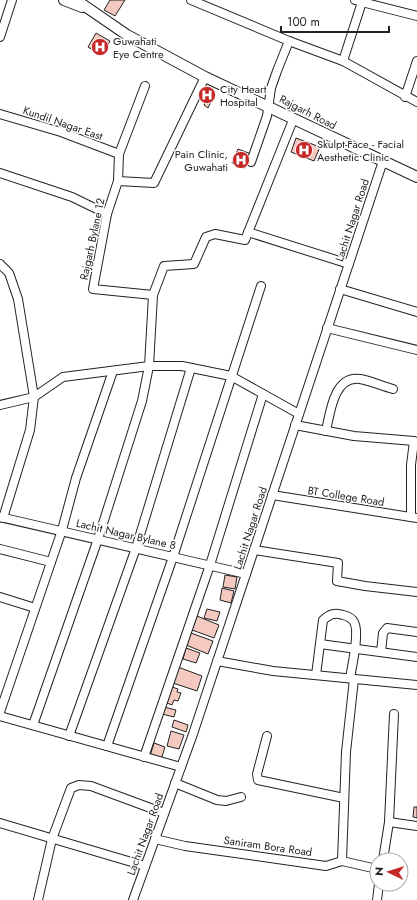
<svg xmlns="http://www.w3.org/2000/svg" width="417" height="900" viewBox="0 0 417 900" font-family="Jost,sans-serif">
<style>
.building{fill:#f3c9c0;stroke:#222}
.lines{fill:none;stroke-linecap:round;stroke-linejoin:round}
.minor-casing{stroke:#222;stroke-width:10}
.major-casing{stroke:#222;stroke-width:12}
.minor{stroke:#fff;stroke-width:8}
.major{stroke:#fff;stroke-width:10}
.labels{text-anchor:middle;stroke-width:3;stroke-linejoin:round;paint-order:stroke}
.poi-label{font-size:11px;fill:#222;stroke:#fff;text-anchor:start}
.street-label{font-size:11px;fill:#222;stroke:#fff}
</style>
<rect width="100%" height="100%" fill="#fff"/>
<g class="building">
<polygon points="110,0 125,0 115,16 104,10"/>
<polygon points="96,33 110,41 102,55 88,47"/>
<polygon points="204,88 215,93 208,108 204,105 207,99 201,96"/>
<polygon points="296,138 320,147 314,161 291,152"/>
<polygon points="238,149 251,154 245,168 232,163"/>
<polygon points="225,575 237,577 235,589 223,587"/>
<polygon points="222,588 234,591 231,603 220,600"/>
<polygon points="207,609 220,612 217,621 204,618"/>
<polygon points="197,616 219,625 214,638 192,630"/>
<polygon points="191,633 213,641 208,654 186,645"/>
<polygon points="186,648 200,653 196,663 183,659"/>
<polygon points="178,667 202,676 197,691 173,683"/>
<polygon points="172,687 178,689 177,692 181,693 178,701 174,700 172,705 167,703"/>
<polygon points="164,707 176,710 174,717 162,714"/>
<polygon points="174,720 188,725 186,732 172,727"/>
<polygon points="171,731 184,735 179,749 167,746"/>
<polygon points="154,743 165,747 161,760 150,756"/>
<polygon points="414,807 417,807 417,818 413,817"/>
</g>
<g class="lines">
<defs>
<g id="minor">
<polyline points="191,0 289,41 343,61 417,102"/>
<polyline points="362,2 417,16"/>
<polyline points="0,37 12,0"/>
<polyline points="343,61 362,2 355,0"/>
<polyline points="405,97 417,61"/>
<polyline points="0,114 61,132 119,154 118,181"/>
<polyline points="119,154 145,86"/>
<polyline points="251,162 267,116 271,88 277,71 289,41"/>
<polyline points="0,173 72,197 107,214"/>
<polyline points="248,232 349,264"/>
<polyline points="0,264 9,273 18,299 34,397 30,430 3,518"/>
<polyline points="340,289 417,312"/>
<polyline points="153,295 164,266 194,264 206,237 215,234 245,240 293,120"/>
<polyline points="327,328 417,350"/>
<polyline points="0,405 34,397 63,377 149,366 153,295 93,289 107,214 118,181 154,183 205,77"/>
<polyline points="295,425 354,436 414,441 411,465 411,517"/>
<path d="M326,431C330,413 334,375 360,379C371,381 382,386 393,389"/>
<polyline points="272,495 417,518"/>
<polyline points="0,517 246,574"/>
<polyline points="0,549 51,562"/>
<polyline points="254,550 338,563 337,581 365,586 417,592"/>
<polyline points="0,597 35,608"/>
<polyline points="320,644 417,657"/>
<polyline points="381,652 383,633 387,628 417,632"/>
<polyline points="217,661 273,671 417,685"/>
<path d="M316,675L323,620C330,614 335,612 343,615C347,616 352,618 354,622C360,632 352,666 350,678"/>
<polyline points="0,712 62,530 76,478 113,371"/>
<polyline points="0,716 181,767"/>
<polyline points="33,725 98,539 142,401 149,366 182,366 231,376 299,414"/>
<polyline points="69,736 136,548 191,368"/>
<polyline points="267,736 257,774 258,780 344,798"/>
<polyline points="107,746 173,557 261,286"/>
<polyline points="144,757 210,565 263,394"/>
<polyline points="175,783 217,800 226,801 241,797"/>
<polyline points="389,822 417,826"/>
<polyline points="0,823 145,866"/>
<polyline points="155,839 185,846 326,866 342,861 377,869"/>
<polyline points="383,860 389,822 394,714"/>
<polyline points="342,861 346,752 354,679"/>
<polyline points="38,900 52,839 71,788 79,785 91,786 164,813"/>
<polyline points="133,900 193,734 383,161"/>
<polyline points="377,900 379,884"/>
</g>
<g id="major">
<polyline points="64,0 82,7"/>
<polyline points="76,0 127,35 205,77 417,177"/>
</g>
</defs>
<use href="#minor" class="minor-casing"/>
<use href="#major" class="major-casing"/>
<use href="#minor" class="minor"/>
<use href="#major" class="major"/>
</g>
<defs>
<symbol id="hospital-disc" viewBox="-11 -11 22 22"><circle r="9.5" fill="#c62828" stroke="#fff"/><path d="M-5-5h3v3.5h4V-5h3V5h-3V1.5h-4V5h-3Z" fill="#fff"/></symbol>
</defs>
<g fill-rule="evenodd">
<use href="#hospital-disc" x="90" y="37" width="20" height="20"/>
<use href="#hospital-disc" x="197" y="85" width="20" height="20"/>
<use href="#hospital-disc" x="294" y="140" width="20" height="20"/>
<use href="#hospital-disc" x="231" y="150" width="20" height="20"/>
</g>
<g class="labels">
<g class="poi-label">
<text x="113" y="45">Guwahati<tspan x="113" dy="13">Eye Centre</tspan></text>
<text x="220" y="93">City Heart<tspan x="220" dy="13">Hospital</tspan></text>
<text x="317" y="148">Skulpt-Face - Facial<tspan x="317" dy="13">Aesthetic Clinic</tspan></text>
<text x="228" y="158" text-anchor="end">Pain Clinic,<tspan x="228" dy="13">Guwahati</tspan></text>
</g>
<g class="street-label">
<text transform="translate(308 112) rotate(27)" y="4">Rajgarh Road</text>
<text transform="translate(63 123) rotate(19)" y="4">Kundil Nagar East</text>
<text transform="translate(352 220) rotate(-72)" y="4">Lachit Nagar Road</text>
<text transform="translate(92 239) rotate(-78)" y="4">Rajgarh Bylane 12</text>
<text transform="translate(346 496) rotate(9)" y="4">BT College Road</text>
<text transform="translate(250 528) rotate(-72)" y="4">Lachit Nagar Road</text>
<text transform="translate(126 534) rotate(13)" y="4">Lachit Nagar Bylane 8</text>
<text transform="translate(145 834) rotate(-70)" y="4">Lachit Nagar Road</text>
<text transform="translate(268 846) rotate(8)" y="4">Saniram Bora Road</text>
</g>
</g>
<g transform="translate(389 872) rotate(274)"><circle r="19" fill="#ffffff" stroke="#a7a7a7"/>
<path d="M0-3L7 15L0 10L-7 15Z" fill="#c62828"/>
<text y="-6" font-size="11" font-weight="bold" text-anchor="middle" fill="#222222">N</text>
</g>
<path d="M281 26v6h108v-6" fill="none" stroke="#222222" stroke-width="2"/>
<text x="287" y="26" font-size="12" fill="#222222" stroke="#ffffff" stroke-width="3" paint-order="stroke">100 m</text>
</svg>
